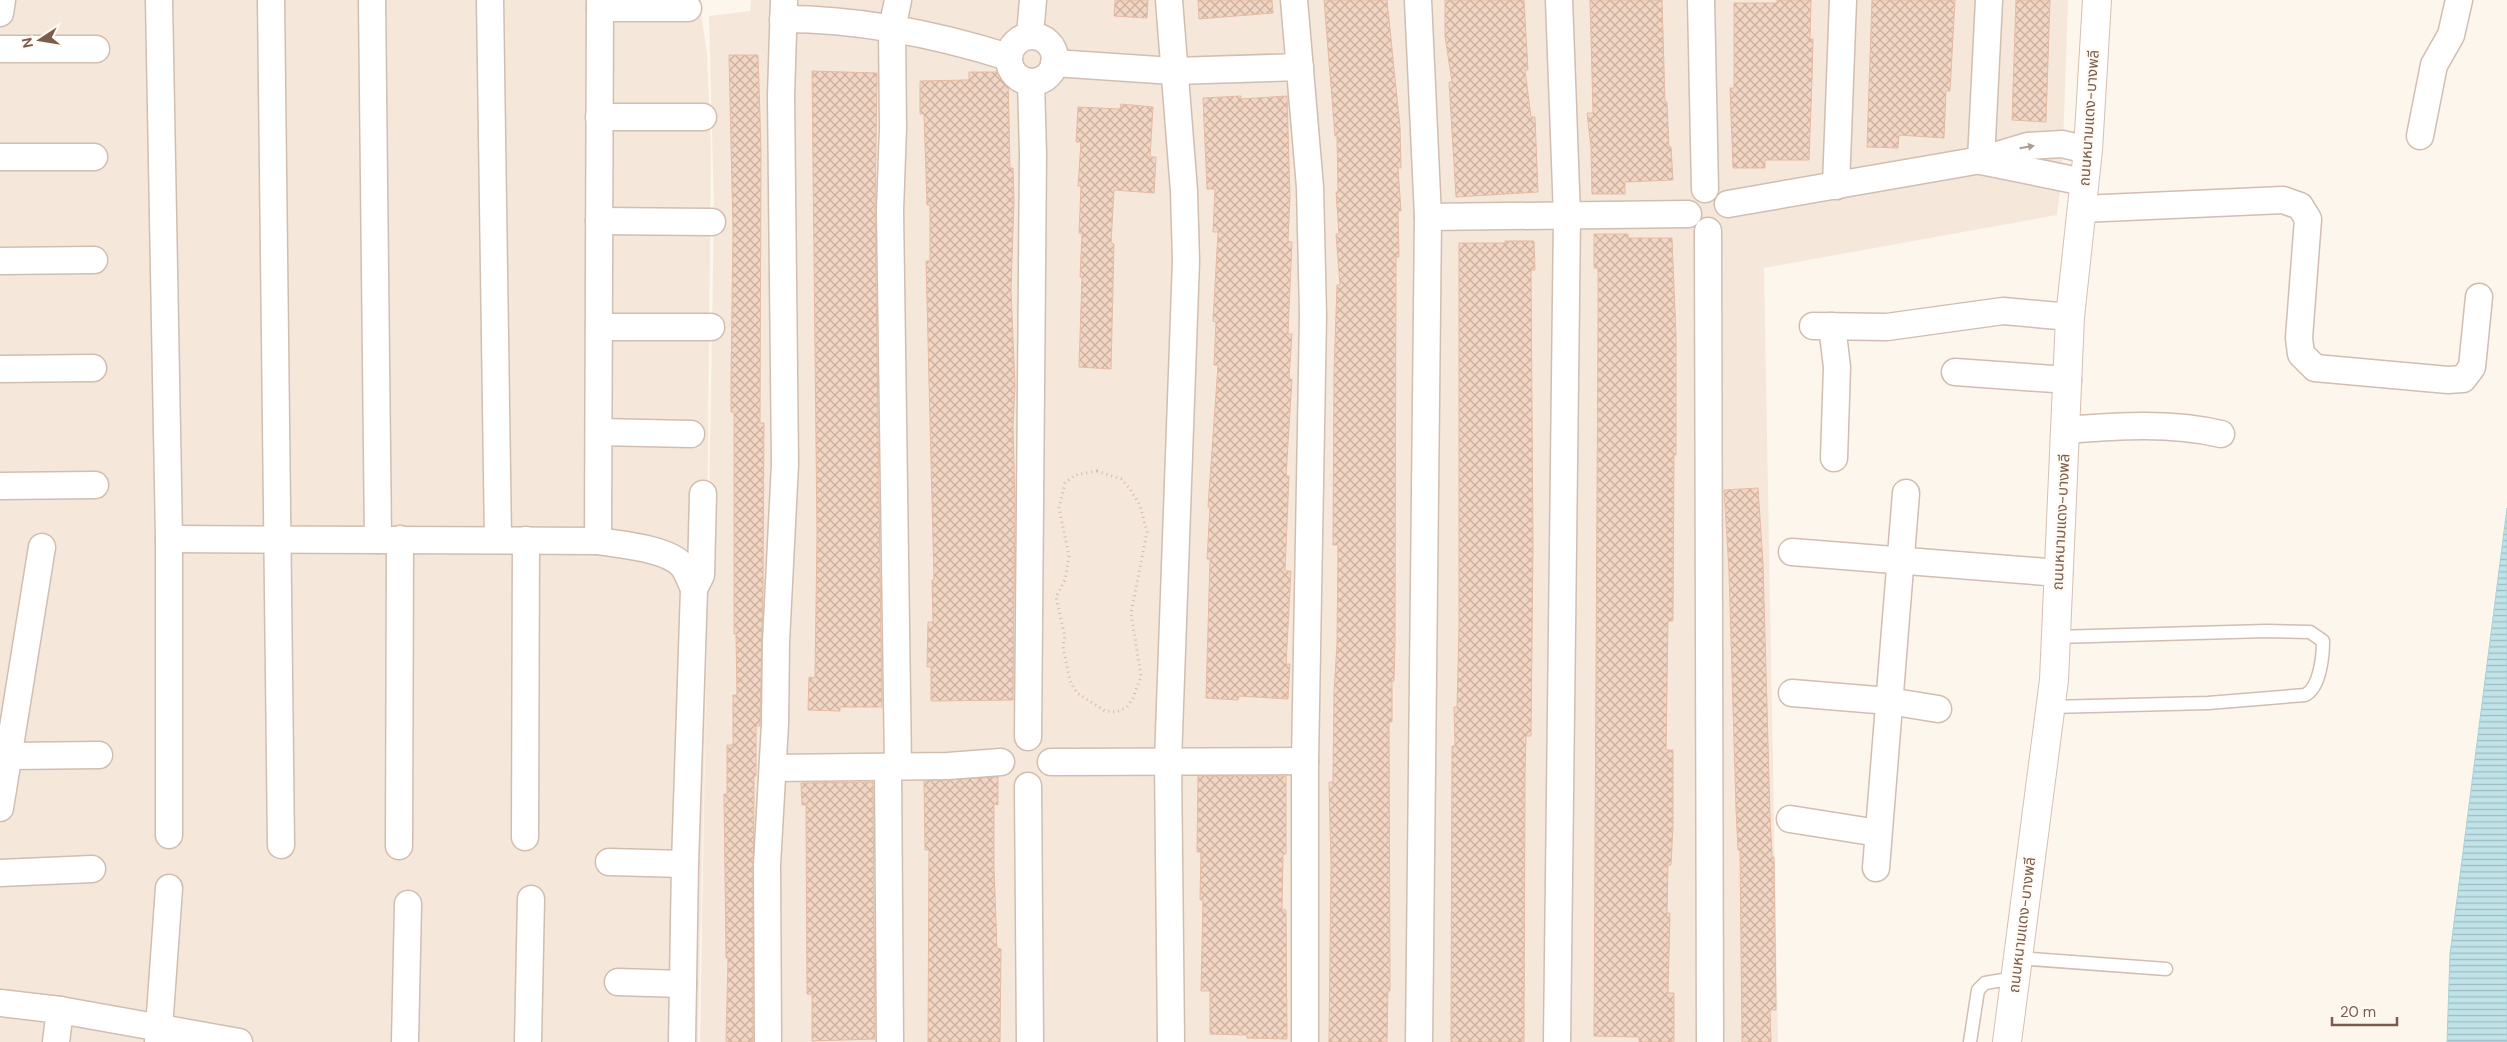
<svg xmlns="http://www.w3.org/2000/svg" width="2507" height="1042" viewBox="0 0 2507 1042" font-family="'DM Sans','Noto Sans Thai',sans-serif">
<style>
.residential{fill:#f5e8da}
.water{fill:url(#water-rules);stroke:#a5d3da}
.building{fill:url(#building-cross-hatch);stroke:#e6bba3}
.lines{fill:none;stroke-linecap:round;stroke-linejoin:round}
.lane-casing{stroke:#d1beb0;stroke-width:15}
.street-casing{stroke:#d1beb0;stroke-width:29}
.secondary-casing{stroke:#d6c0b0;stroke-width:30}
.path{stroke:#d9b8a5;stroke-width:3;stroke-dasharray:1 4;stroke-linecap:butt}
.lane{stroke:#fff;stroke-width:12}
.street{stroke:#fff;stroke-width:26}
.secondary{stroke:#fff;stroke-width:28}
.oneway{fill:#af9d94}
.labels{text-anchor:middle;stroke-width:4.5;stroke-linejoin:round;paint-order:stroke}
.street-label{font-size:15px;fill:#7a5c4d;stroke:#fffaf3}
</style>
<defs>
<pattern id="water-rules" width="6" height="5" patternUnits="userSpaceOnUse" patternTransform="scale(1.25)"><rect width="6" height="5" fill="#bfe3e8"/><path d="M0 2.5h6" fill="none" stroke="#a0bbbe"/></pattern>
<pattern id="building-cross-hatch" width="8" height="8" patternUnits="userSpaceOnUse" patternTransform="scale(1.25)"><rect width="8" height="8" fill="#f3d5c3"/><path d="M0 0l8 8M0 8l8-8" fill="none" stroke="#cab0a1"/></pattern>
</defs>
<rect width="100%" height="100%" fill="#fdf6ec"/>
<g class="residential">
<polygon points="0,0 699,0 707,53 711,150 705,733 698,1042 0,1042"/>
<polygon points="751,0 2068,0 2062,177 2057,215 1764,268 1778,1042 700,1042 714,210 709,16 750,11"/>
</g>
<polygon class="water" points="2507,508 2507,1042 2447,1042 2450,954"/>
<g class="building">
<polygon points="1115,0 1148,0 1147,18 1114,16"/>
<polygon points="1198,0 1272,0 1273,13 1199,19"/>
<polygon points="1324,0 1387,0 1400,127 1401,168 1398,168 1401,211 1398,211 1399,257 1396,257 1395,643 1394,681 1392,681 1392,722 1389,722 1390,991 1388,991 1387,1042 1329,1042 1331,864 1329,782 1333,782 1334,691 1337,644 1338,545 1333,545 1334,373 1337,285 1340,285 1336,234 1339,234 1336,192 1338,192 1337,136 1335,136"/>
<polygon points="1445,0 1524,0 1528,70 1525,70 1531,117 1535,117 1538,192 1456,197 1449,82 1452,82 1445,36"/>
<polygon points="1590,0 1662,0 1665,102 1667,102 1669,147 1671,147 1673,180 1625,182 1625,194 1592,194 1591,147 1587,113 1593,113"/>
<polygon points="1777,0 1811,0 1810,39 1813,39 1812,79 1809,160 1765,160 1765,168 1733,168 1730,88 1734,88 1734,3 1777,3"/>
<polygon points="1872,0 1955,0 1950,91 1946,91 1944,138 1899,135 1898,148 1867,147"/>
<polygon points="2016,0 2050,0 2046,122 2012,120"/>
<polygon points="729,55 758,55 761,151 760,423 764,423 763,591 760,723 760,726 756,726 756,776 754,776 753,1042 726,1042 728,958 726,958 724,794 727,794 727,745 733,745 733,695 737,695 736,634 734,634 734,412 731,412 731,380 733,230"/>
<polygon points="812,71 877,73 875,210 882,707 840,707 840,711 808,710 809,677 815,678 817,535"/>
<polygon points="969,72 1008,72 1010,168 1013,168 1014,201 1011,290 1015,386 1013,426 1015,502 1013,700 931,701 931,667 927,667 928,622 933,622 932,580 934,580 926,261 930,261 930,205 927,205 924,114 920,114 920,81 969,80"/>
<polygon points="1241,96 1241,99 1287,96 1290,197 1288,241 1292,242 1288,334 1292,334 1289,379 1292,379 1286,476 1289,476 1285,571 1291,571 1286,664 1290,664 1288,699 1239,696 1238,700 1206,698 1210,559 1207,559 1210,507 1208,507 1218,365 1214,365 1216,322 1213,321 1218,232 1213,232 1215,189 1207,189 1203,98"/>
<polygon points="1121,104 1153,107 1150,157 1156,157 1154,193 1114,190 1111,243 1114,244 1111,369 1079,367 1082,277 1080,277 1082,233 1079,233 1081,186 1078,186 1081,142 1076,142 1078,107 1120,109"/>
<polygon points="1594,234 1628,234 1628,238 1672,238 1676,336 1676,455 1674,455 1673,621 1668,621 1666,750 1673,750 1673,826 1671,865 1668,865 1667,913 1670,913 1668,993 1674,993 1674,1042 1639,1042 1639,1037 1594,1036 1598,318 1598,268 1594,268"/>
<polygon points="1505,241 1534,241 1535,270 1531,270 1533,543 1531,736 1526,736 1525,775 1524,1042 1451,1042 1452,746 1455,746 1454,707 1457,707 1459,629 1459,243 1505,243"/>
<polygon points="1758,488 1763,563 1770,815 1772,857 1774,857 1776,1010 1770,1010 1771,1042 1742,1042 1740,850 1738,850 1736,809 1729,571 1724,490"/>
<polygon points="1198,776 1286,776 1286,854 1283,854 1282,910 1286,910 1287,1039 1247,1038 1247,1035 1210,1034 1210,991 1201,991 1203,900 1200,900 1201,852 1197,852"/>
<polygon points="998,777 998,805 994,804 994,868 997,948 1001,949 1000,1042 928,1042 929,850 925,850 924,781"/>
<polygon points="873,782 875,1039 812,1041 812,994 807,994 806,805 802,805 801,783"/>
</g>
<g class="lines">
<defs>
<g id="lane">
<path d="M2051,707L2208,703L2305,695C2320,688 2323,656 2323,641L2310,632L2266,631L2056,637"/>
<polyline points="2017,958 2166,969"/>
<polyline points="1970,1042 1978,990 1985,983 2015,978"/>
</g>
<g id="street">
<polyline points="159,0 169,539 169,835"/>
<polyline points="271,0 281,845"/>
<polyline points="372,0 378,540"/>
<polyline points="490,0 498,540"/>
<polyline points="1169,0 1184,191 1186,261 1168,761 1171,1042"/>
<polyline points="1294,0 1310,187 1313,315 1305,761 1305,1042"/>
<polyline points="1418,0 1428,217 1419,1042"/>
<polyline points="1701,0 1705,189"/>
<polyline points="600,8 688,8"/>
<polyline points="0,13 2,0"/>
<path d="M783,19C859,19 935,34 1008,57"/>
<polyline points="1030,35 1033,0"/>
<circle cx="1032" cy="59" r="23"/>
<polyline points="0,49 96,49"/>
<polyline points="1054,63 1173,71 1300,67"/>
<polyline points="599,117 703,117"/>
<polyline points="2420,136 2434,65 2451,35 2459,0"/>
<polyline points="0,157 94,157"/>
<polyline points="1981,160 1989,0"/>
<polyline points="1981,161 2084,182"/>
<polyline points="1836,186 1843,0"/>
<polyline points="1728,204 1981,160 2028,146 2062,144 2088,150"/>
<polyline points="2082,209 2283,200 2300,206 2308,219 2299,338 2301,354 2315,368 2448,380 2463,379 2472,367 2479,297"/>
<polyline points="1428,217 1688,214"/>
<polyline points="599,221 712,222"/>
<polyline points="1708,231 1710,1042"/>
<polyline points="0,261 94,260"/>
<polyline points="1813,326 1887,327 2003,311 2070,317"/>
<polyline points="1832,326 1837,367 1834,458"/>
<polyline points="599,327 711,327"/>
<polyline points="0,369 93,368"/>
<polyline points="1955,372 2068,380"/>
<path d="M2066,430C2117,426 2171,422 2221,434"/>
<polyline points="599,432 691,434"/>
<polyline points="0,486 95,485"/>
<path d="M169,539L598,541C621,545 666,548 682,565C687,571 691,582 694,589L685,864L682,1042"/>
<polyline points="598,541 600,0"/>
<polyline points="1792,552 2059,573"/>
<polyline points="694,589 701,575 703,494"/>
<polyline points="1792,693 1889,701 1938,709"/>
<polyline points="1028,737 1033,154 1031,82"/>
<polyline points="9,756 99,755"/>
<polyline points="1051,762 1305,761"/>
<polyline points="898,766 890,210 893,128 892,29 898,0"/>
<polyline points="888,767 890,1042"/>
<polyline points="773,768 948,766 1001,762"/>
<polyline points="1028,786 1030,1042"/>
<polyline points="0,808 42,547"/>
<polyline points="1790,819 1878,833"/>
<polyline points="525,837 526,540"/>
<polyline points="399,846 400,539"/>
<polyline points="609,862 685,864"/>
<polyline points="1876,868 1906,493"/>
<polyline points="0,873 92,869"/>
<polyline points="618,982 683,984"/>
<polyline points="0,1003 60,1010 239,1042"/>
<polyline points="56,1042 60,1010"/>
<polyline points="158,1042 169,888"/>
<polyline points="405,1042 408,904"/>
<polyline points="528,1042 531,899"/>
<polyline points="768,1042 767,865 775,724 776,642 785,464 781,96 784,0"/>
<polyline points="1557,1042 1567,216 1559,0"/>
</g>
<polyline id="secondary" points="2007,1042 2054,680 2070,317 2088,150 2097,0"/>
</defs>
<use href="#lane" class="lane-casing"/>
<use href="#street" class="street-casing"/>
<use href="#secondary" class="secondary-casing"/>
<polygon class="path" points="1097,471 1121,479 1130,489 1140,505 1147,532 1131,613 1141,676 1133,698 1127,707 1117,712 1105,711 1077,693 1070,681 1063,647 1065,637 1056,597 1065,580 1069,556 1059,508 1065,483 1075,475"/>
<use href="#lane" class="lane"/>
<use href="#street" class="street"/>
<use href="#secondary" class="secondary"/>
</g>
<defs><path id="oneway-solid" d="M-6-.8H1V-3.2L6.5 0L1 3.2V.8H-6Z" transform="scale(1.25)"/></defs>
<use class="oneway" href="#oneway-solid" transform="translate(2027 147) rotate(-10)"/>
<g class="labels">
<g class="street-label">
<text transform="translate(2089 118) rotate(-86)" y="5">ถนนหนามแดง-บางพลี</text>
<text transform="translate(2061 522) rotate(-87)" y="5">ถนนหนามแดง-บางพลี</text>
<text transform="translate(2022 925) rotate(-83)" y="5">ถนนหนามแดง-บางพลี</text>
</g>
</g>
<g transform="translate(40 40) rotate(258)" stroke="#fffaf3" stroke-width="4" paint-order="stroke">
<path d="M0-4L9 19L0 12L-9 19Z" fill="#7a5c4d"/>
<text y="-8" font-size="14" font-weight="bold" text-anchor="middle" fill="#7a5c4d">N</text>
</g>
<path d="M2332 1017v8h65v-8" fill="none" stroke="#7a5c4d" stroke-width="2.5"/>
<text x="2340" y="1017" font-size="15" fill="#7a5c4d" stroke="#fffaf3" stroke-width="4" paint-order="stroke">20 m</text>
</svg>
